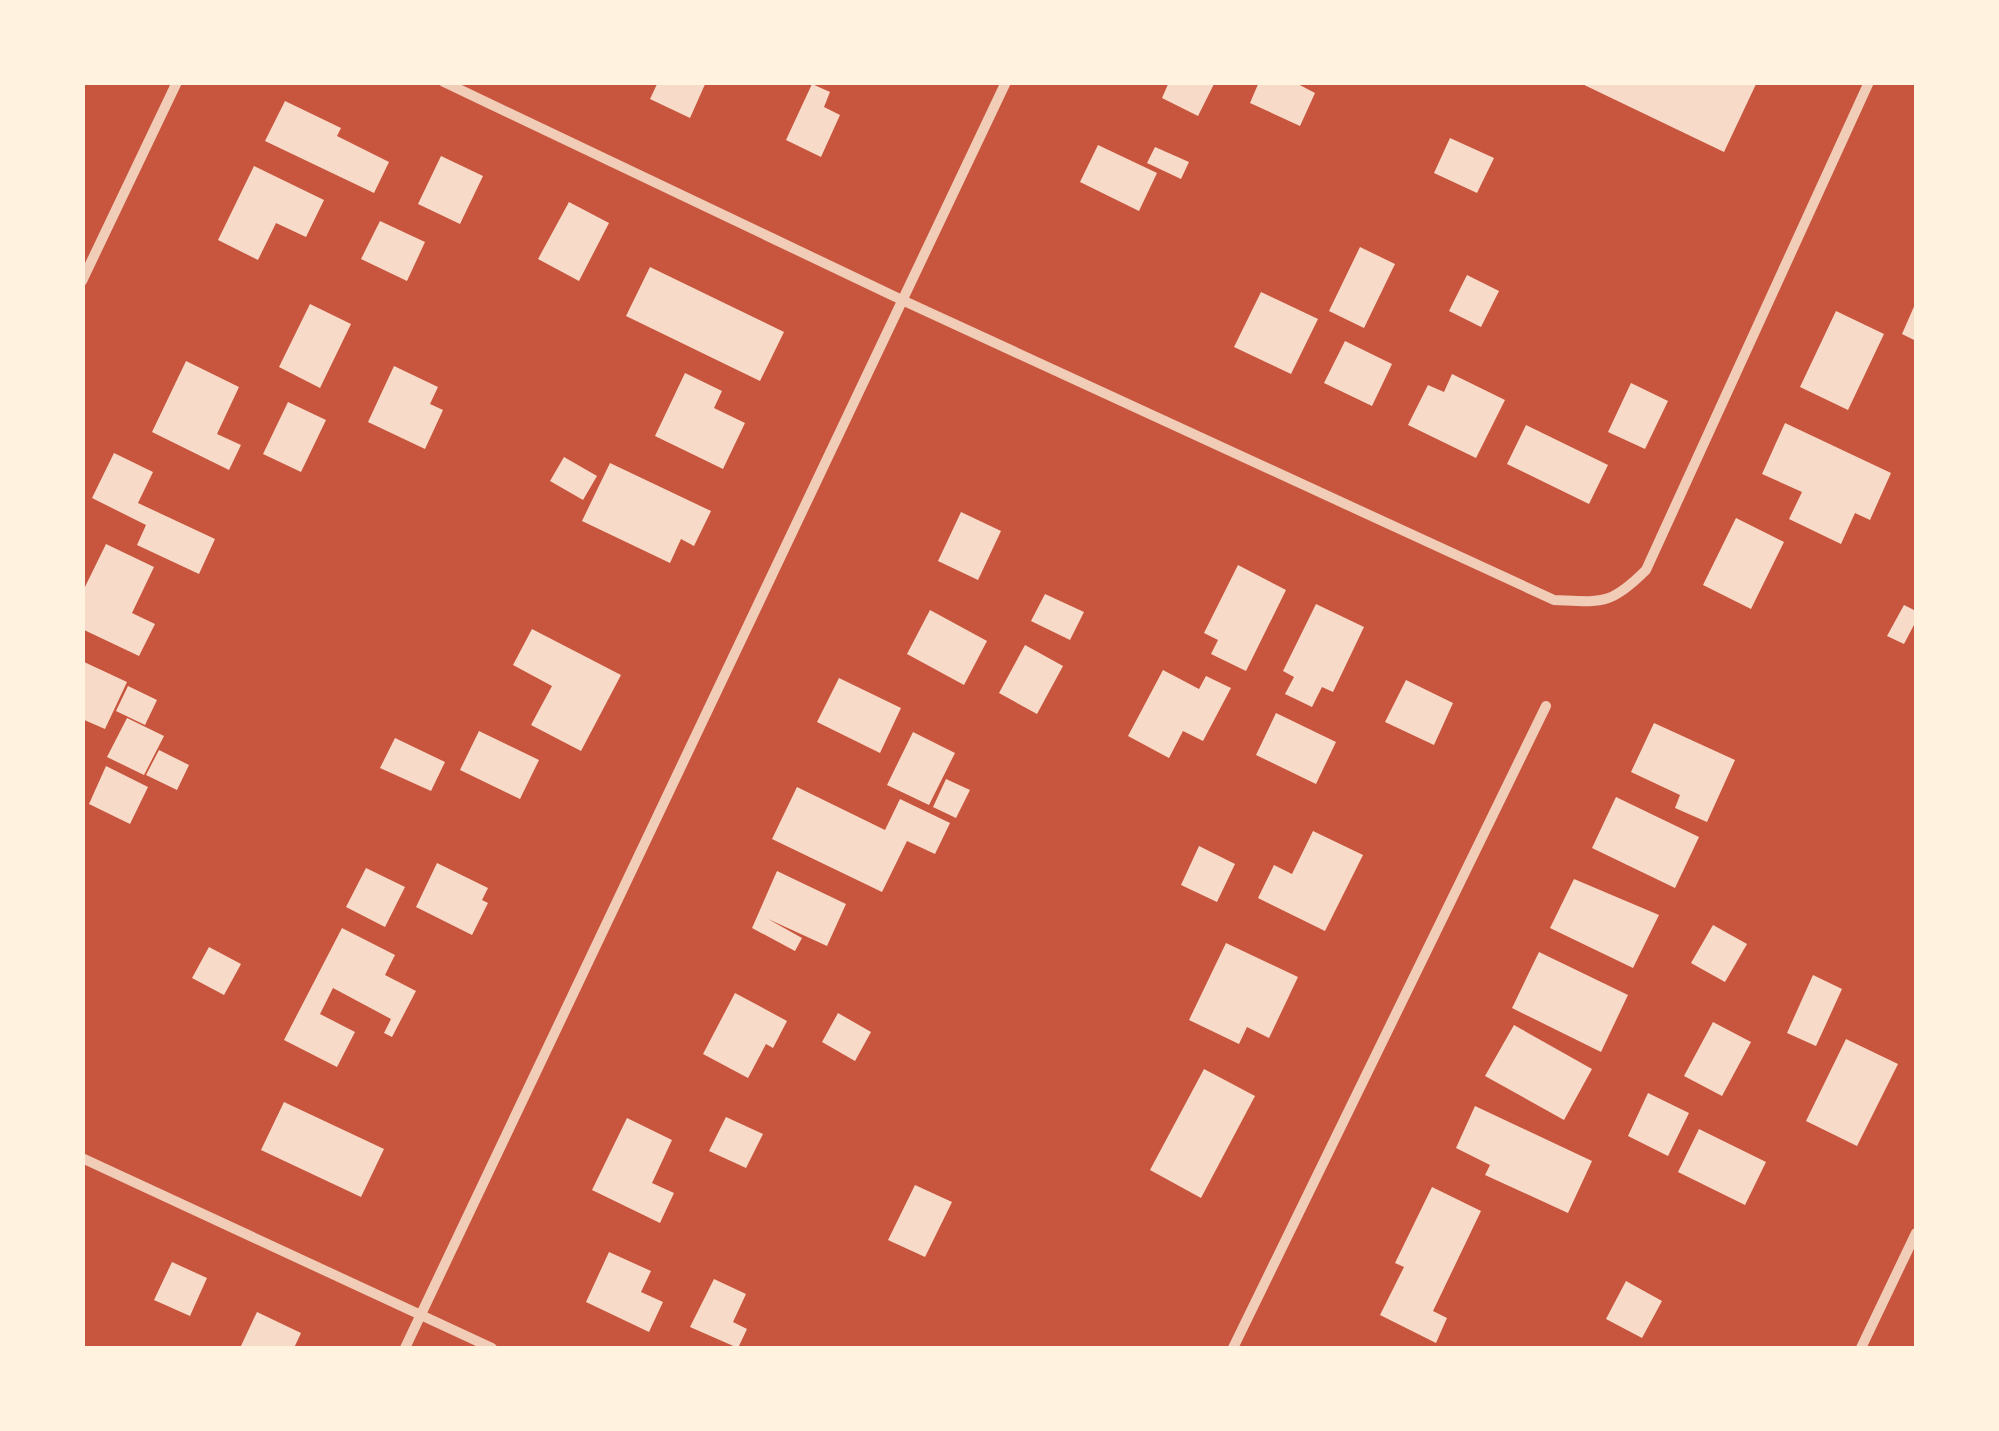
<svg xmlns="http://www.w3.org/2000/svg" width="1999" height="1431" viewBox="0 0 1999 1431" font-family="'Sofia Sans Condensed',sans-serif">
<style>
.building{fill:#f7dbc8}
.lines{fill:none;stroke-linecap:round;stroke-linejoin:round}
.minor{stroke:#f1ccb7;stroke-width:10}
</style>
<rect width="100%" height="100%" fill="#c8553d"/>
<g class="building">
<polygon points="658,82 706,82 690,118 650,99"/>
<polygon points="1169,82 1215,82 1198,116 1162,98"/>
<polygon points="1259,82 1294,82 1315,93 1300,126 1250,103"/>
<polygon points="1578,82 1757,82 1724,152"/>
<polygon points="812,84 830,92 824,107 840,115 821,157 786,140"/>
<polygon points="285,101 341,128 337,136 389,162 374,193 265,141"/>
<polygon points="1450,138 1494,158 1477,193 1434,173"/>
<polygon points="1098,145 1157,173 1139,211 1080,182"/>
<polygon points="1155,147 1189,162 1181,179 1147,163"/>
<polygon points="441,156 483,176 460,224 418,204"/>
<polygon points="254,166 324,200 306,237 276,223 258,260 218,240"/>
<polygon points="569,202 609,223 579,281 538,259"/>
<polygon points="380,221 425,242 407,281 361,259"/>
<polygon points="1360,247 1395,264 1364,328 1329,311"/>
<polygon points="650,267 784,332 760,381 626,316"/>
<polygon points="1467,275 1499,291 1481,327 1449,311"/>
<polygon points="1261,292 1318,319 1291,374 1234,347"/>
<polygon points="1916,302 1916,341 1902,334"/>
<polygon points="310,304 351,324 320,388 279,367"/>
<polygon points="1836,311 1884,334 1848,410 1800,387"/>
<polygon points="1345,341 1392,364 1372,406 1324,383"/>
<polygon points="186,361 239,387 217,434 241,445 229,470 152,432"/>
<polygon points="394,366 438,387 430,404 443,410 425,449 368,422"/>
<polygon points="685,373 722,391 714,408 745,423 723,469 655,436"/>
<polygon points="1452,374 1505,400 1476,458 1408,425 1428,385 1444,392"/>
<polygon points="1631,383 1668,401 1645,449 1608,432"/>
<polygon points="288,402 326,420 301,472 263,454"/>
<polygon points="1785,423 1891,473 1870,520 1855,513 1841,544 1789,519 1802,492 1762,474"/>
<polygon points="1526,425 1608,465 1589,504 1507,464"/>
<polygon points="114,453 153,472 138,503 215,539 199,574 137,545 146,525 92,498"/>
<polygon points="564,457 597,476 583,500 550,481"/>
<polygon points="610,463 711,511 694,546 681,539 670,563 582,521"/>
<polygon points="961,512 1001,531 978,580 938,561"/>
<polygon points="1736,518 1784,542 1751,609 1703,585"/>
<polygon points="106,544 154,567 132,613 155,624 139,656 82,629 82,593"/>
<polygon points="1238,565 1286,590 1246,671 1211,654 1218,640 1204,633"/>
<polygon points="1045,594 1084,612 1070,640 1031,621"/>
<polygon points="1316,604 1364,627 1333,692 1322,687 1312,707 1285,694 1294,677 1283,671"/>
<polygon points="1904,605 1916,611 1916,621 1904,644 1887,636"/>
<polygon points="930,610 987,641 964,685 907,654"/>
<polygon points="532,629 621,675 581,751 531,725 552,686 513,665"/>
<polygon points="1025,645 1063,666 1037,714 999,693"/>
<polygon points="82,661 127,682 105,729 82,719"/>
<polygon points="1163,670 1199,689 1206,676 1231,688 1203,741 1183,731 1169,758 1128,736"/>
<polygon points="839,678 901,708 880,753 817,722"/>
<polygon points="1406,680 1453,703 1434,745 1385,722"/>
<polygon points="128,686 157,700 145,725 116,711"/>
<polygon points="1276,713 1336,742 1316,784 1256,755"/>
<polygon points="127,718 164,736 144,775 107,757"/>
<polygon points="1654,723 1735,760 1707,822 1675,808 1680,795 1631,772"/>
<polygon points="479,731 539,760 520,799 460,770"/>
<polygon points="913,732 955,753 929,805 887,785"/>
<polygon points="395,738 445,762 431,791 380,768"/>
<polygon points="159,750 189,765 177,790 146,775"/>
<polygon points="106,766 148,787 130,824 89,804"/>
<polygon points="946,779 970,790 956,818 933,807"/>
<polygon points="797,787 885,830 900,799 950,823 935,854 907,841 882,892 772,839"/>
<polygon points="1616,797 1699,837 1675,888 1592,848"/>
<polygon points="1313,831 1363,855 1325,931 1258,898 1274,865 1292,874"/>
<polygon points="1199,846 1235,864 1217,902 1181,885"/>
<polygon points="437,863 488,888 482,900 488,903 472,935 416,907"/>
<polygon points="366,868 405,887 385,927 346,907"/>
<polygon points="777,871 846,904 827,946 768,919 802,938 795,951 752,928"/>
<polygon points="1574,879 1659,915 1633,968 1550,928"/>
<polygon points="1713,925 1747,944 1725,982 1691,963"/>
<polygon points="342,928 395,955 385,975 416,991 392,1037 384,1033 391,1019 333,988 320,1014 355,1032 337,1067 284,1040"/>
<polygon points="1226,943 1298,977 1269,1038 1247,1027 1239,1044 1189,1020"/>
<polygon points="209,947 241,964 224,995 192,978"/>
<polygon points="1539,952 1628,995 1601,1052 1512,1008"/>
<polygon points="1813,975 1842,989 1816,1046 1787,1033"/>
<polygon points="735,993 787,1021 773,1048 766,1044 748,1078 703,1054"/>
<polygon points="838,1013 871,1032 855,1061 822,1042"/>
<polygon points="1713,1022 1751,1042 1722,1096 1684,1076"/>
<polygon points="1514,1025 1592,1069 1564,1120 1485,1076"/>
<polygon points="1846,1039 1898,1064 1857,1146 1806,1121"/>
<polygon points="1204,1069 1255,1096 1201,1198 1150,1170"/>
<polygon points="1648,1093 1689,1113 1668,1156 1628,1136"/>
<polygon points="284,1102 384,1149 361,1197 261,1150"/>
<polygon points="1475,1106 1592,1161 1568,1213 1485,1175 1490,1165 1456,1148"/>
<polygon points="726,1117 763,1134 746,1168 709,1151"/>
<polygon points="627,1118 672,1140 652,1183 674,1193 660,1223 592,1190"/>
<polygon points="1699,1129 1766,1162 1745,1205 1678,1172"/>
<polygon points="915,1185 952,1202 925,1257 888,1240"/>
<polygon points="1432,1187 1481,1211 1433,1311 1447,1318 1436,1343 1380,1315 1404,1267 1395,1263"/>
<polygon points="609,1252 651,1271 641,1292 663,1302 649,1332 586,1302"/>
<polygon points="172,1262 207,1278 190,1316 154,1300"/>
<polygon points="714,1279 746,1294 733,1322 747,1329 738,1348 690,1327"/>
<polygon points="1626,1281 1662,1301 1642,1338 1606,1319"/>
<polygon points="257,1312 301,1333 294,1348 240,1348"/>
</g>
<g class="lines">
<g class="minor">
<path d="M444,82L902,300L1554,600C1602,602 1610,606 1646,570L1869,82"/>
<polyline points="82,281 177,82"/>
<polyline points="82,1158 492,1348"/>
<polyline points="405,1348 1006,82"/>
<polyline points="1233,1348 1546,706"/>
<polyline points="1861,1348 1916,1233"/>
</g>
</g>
<rect width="1999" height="1431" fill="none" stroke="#fff3e0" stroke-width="170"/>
</svg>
